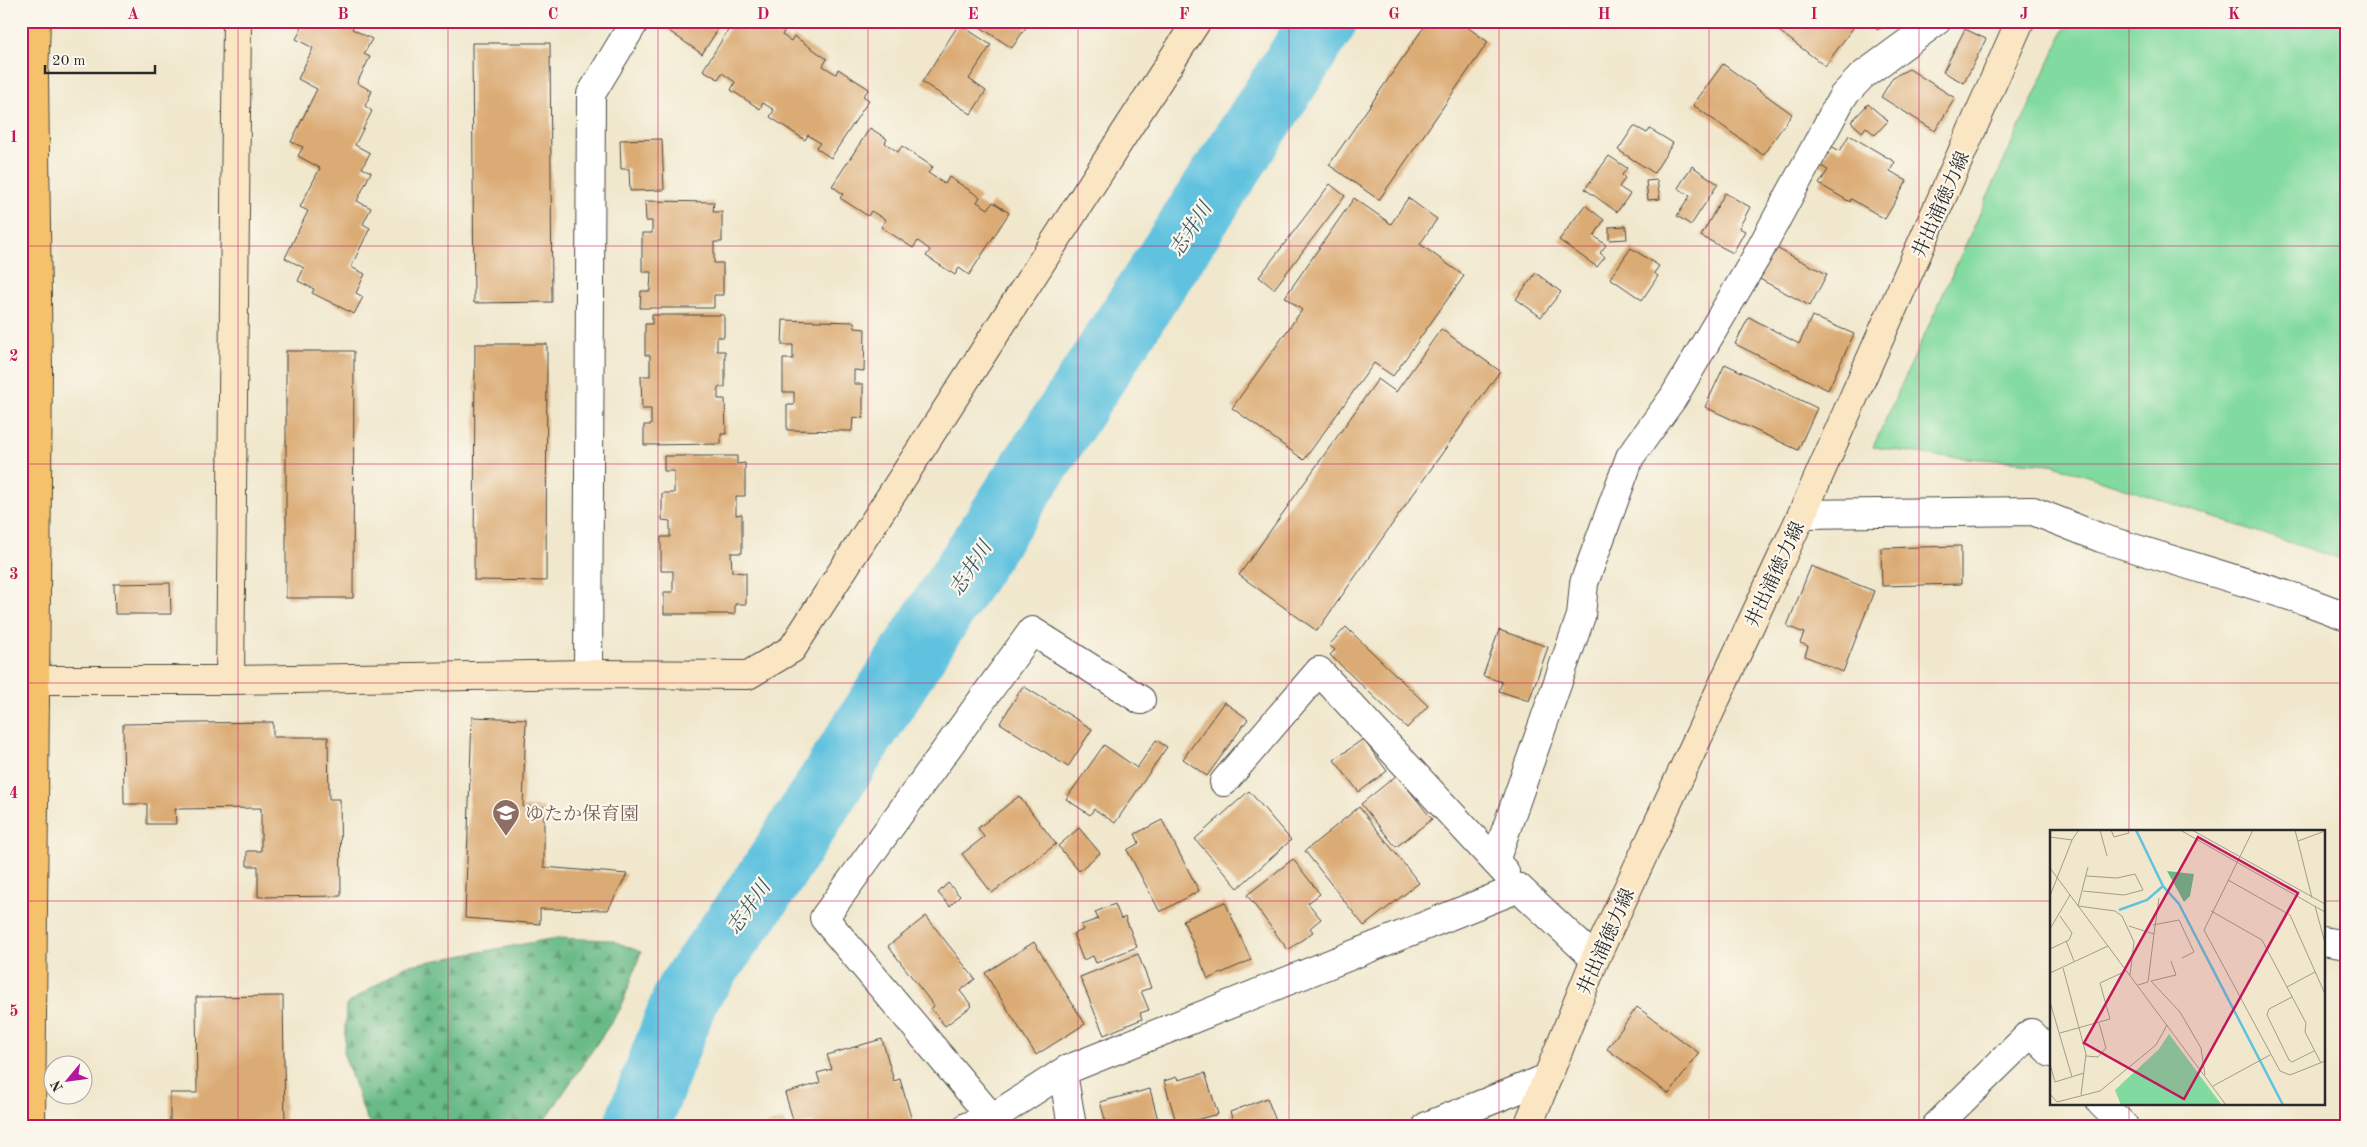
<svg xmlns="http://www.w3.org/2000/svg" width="2367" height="1147" viewBox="0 0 2367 1147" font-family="'Old Standard TT','Noto Serif JP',serif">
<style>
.forest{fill:url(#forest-firs);stroke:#4a7258}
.garden{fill:#81da9f;stroke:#568265}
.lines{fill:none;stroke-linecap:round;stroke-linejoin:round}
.river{stroke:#61c2df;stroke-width:66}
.building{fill:#dbab75}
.street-casing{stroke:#494743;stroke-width:30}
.secondary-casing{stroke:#494743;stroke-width:30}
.primary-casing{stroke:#494743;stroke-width:30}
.street{stroke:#fff;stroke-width:28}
.secondary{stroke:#fbe6c4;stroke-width:28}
.primary{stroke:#f5c16b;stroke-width:28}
.grid{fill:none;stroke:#c2185b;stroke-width:1;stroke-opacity:0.55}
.labels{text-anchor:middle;stroke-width:4.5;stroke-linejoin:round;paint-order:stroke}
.street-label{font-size:19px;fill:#2b2b2b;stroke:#fbf7ec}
.education-label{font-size:19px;fill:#785e54;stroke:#fbf7ec;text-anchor:start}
.water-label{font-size:20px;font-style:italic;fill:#3b5861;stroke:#fbf7ec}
.inset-river{fill:none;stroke:#61c2df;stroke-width:2.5}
.inset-road{fill:none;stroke:#a19c8c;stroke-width:1}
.view{fill:#c2185b;fill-opacity:0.15;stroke:#c2185b;stroke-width:2.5}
.inset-edge{fill:none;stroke:#2b2b2b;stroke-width:2.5}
.neatline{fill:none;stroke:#c2185b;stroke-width:2}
.grid-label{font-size:16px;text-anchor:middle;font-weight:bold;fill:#c2185b}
</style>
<defs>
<pattern id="forest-firs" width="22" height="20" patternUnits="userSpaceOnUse" patternTransform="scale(1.25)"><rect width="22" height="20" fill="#68ba86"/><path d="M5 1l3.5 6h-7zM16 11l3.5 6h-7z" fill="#56976e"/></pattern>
</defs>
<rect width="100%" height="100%" fill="#fbf7ec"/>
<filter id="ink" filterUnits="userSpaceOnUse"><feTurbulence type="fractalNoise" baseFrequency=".02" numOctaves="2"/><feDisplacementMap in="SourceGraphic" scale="10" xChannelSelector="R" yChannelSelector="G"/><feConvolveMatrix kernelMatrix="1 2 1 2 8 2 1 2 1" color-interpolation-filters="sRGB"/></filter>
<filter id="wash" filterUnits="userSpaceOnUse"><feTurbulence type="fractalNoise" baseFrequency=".0096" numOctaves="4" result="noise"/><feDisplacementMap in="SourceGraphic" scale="20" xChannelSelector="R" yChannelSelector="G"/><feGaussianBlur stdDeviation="1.12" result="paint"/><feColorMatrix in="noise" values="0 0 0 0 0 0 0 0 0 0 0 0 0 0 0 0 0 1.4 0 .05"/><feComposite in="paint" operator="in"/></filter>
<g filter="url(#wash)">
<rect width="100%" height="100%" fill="#f0e7cc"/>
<polygon class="forest" points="556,938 611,940 641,952 621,1008 541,1126 371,1126 365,1115 344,1055 346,1005 404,966"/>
<polygon class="garden" points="2068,21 2346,21 2346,561 2051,464 1938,456 1873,447"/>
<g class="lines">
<polyline class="river" points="637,1126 687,994 767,882 951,595 1324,21"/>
</g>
<g id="blocks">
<g class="building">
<polygon points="288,21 356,21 352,29 372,39 364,54 370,57 357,83 372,91 365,106 372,111 355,145 370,153 362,168 371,172 357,201 371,208 363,224 370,228 351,267 365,274 356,293 363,297 354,314 312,293 314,289 298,281 304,268 285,258 308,211 300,207 320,168 298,156 303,147 291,142 317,89 298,79 313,48 296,39 302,28"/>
<polygon points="661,21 703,21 717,31 702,54 659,24"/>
<polygon points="734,21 774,21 785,29 782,35 791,41 794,36 827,59 823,66 836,74 838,69 869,89 863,96 869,100 831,158 816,148 820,143 808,135 805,140 770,117 774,110 763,103 760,109 731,90 735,82 722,73 718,79 703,70"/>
<polygon points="971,21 1030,21 1012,48"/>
<polygon points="1428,21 1459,21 1488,42 1379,200 1329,165"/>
<polygon points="1766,21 1845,21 1853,28 1825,66"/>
<polygon points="1872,21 1894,21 1877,30"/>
<polygon points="1979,21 1992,21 1989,29 1978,24"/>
<polygon points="959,24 991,45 969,79 986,91 971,114 922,82"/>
<polygon points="1965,29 1986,39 1964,83 1943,72"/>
<polygon points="472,43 550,43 552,302 474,303"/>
<polygon points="1723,64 1792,114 1763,155 1693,105"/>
<polygon points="1909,69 1955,98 1935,131 1881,97 1893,77"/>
<polygon points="1868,104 1888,121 1875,135 1866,127 1862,132 1851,122"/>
<polygon points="1634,126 1647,133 1650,129 1673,143 1654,173 1618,150"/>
<polygon points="870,128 887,139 885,143 898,152 902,146 933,167 928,173 945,184 949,177 980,197 977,202 988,209 993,202 1009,213 969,275 959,268 955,275 926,256 930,250 918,241 913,248 881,227 886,220 871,211 868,216 840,198 843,194 832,186"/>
<polygon points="1849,135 1895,162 1890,171 1907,181 1885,219 1851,199 1850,202 1819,184 1828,170 1819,165 1831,146 1840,151"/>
<polygon points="662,139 664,190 630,191 629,169 621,169 620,140"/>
<polygon points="1609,156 1627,168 1622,175 1625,178 1619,187 1630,194 1617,212 1585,189"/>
<polygon points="1692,166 1718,184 1691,225 1677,216 1690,196 1678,188"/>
<polygon points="1657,180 1660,199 1648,200 1646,181"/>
<polygon points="1330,184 1345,196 1274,289 1259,277"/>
<polygon points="1725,193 1750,207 1739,228 1745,231 1733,253 1701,236"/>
<polygon points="1354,198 1391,224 1408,198 1437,219 1420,244 1464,276 1393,376 1374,363 1304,460 1232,408 1302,310 1285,297"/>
<polygon points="645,201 714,202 713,212 722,212 722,242 714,242 714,263 723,263 723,295 714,295 714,308 640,308 641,291 650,291 651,272 642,272 642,233 652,233 652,221 646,221"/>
<polygon points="1585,205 1604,220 1594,236 1606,245 1600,253 1605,257 1597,267 1559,240"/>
<polygon points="1626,226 1627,239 1609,240 1609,227"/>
<polygon points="1772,246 1827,274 1810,306 1756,277"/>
<polygon points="1631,248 1659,266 1654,273 1658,276 1642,300 1610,278"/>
<polygon points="1536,273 1561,292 1541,317 1516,299"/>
<polygon points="652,315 724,315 724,337 717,337 717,351 725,351 725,387 718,387 718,399 725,399 726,434 721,434 721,444 644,445 644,425 651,425 651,409 642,409 641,376 650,376 650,355 645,355 645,324 652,324"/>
<polygon points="1812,316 1854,334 1828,390 1735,344 1749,317 1799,344"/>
<polygon points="783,320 854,322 855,328 865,329 864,371 854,370 854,384 863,384 863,418 853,417 852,431 787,430 787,405 794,405 794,392 783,392 783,359 793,359 793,345 782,345"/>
<polygon points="1441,329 1500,371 1317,631 1239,575 1378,379 1396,392"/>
<polygon points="475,344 547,344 546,581 474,580"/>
<polygon points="286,351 354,351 353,598 286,598"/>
<polygon points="1725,364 1817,408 1798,450 1705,407"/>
<polygon points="664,456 737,456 737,464 745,463 745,496 736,496 736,515 742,514 742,553 731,553 732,572 746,573 746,604 735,604 735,614 664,614 664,592 673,592 673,571 661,571 661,537 670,537 670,521 662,520 662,493 674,493 674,471 664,471"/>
<polygon points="1961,546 1961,584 1882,586 1881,548"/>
<polygon points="1811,566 1874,591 1843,672 1805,656 1808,646 1800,643 1804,633 1787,626"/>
<polygon points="170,583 171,614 115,614 114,584"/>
<polygon points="1346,627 1428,706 1407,728 1330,655 1335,650 1329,645"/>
<polygon points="1499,630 1548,647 1529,701 1499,691 1502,682 1483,676"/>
<polygon points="1023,686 1092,729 1068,767 1000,723"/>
<polygon points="1224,702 1248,719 1207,776 1183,759"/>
<polygon points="472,717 526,719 523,807 544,807 544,867 627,874 608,910 540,909 540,924 465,918"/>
<polygon points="273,722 273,737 328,737 329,799 340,799 341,896 258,897 258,866 247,866 247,851 261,851 261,808 175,809 176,824 147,824 147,804 124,804 123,724"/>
<polygon points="1363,739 1387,771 1359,792 1334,760"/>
<polygon points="1156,740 1167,747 1115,823 1094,809 1090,815 1066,799 1104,745 1137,768"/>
<polygon points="1397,775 1432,819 1396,847 1361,804"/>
<polygon points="1249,791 1291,840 1238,888 1195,839"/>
<polygon points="1019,796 1056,844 992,893 962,854 984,837 978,828"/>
<polygon points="1359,807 1419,883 1364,926 1305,851"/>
<polygon points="1162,820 1199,891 1160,912 1127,850 1139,843 1135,834"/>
<polygon points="1079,828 1100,853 1079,871 1058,846"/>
<polygon points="1293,859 1320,894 1308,903 1321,919 1310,928 1313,932 1288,950 1247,895"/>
<polygon points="948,883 960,896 950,906 938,893"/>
<polygon points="1225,902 1251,960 1208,979 1183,920"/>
<polygon points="1115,904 1121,919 1125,917 1137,947 1096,963 1093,956 1083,960 1073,934 1083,930 1081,925 1098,919 1095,912"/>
<polygon points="926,916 975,979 960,991 972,1006 945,1026 931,1009 934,1006 888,946"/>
<polygon points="1034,942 1085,1024 1036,1055 985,973"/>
<polygon points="1138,954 1151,988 1141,991 1149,1010 1140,1013 1142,1019 1104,1035 1080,977"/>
<polygon points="283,996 285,1126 170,1125 170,1093 197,1093 196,997"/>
<polygon points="1637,1007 1699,1053 1669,1094 1607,1049"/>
<polygon points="882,1039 894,1081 900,1079 912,1121 895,1126 814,1126 813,1122 795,1126 785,1093 820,1083 817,1073 832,1069 827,1055"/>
<polygon points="1205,1073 1218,1114 1177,1125 1164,1081 1177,1077 1178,1080"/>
<polygon points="1150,1089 1158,1120 1137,1126 1133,1126 1132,1122 1117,1126 1107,1126 1100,1102"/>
<polygon points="1267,1098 1278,1126 1235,1126 1230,1112"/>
<polygon points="784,1120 785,1126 766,1126 766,1125"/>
</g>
</g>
</g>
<g filter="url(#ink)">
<use href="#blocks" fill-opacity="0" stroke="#494743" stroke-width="1"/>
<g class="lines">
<defs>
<g id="street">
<polyline points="1802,514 2033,511 2101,538 2306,601 2346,616"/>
<polyline points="588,674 591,94 635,21"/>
<polyline points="1224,782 1319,671 1505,872"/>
<polyline points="1495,861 1581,616 1584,583 1630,457 1673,398 1755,259 1843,96 1862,76 1937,21"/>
<polyline points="2323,941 2346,945"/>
<polyline points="2101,1103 2124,1126"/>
<polyline points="992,1118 824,918 1032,631 1141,700"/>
<polyline points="968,1126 992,1118 1066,1070"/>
<polyline points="1072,1126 1064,1079 1066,1070 1519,888 1595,959"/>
<polyline points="1427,1126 1547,1078"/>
<polyline points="1936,1126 2031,1033 2051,1053"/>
</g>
<g id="secondary">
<polyline points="21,680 230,680 588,674 748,675 792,649 1197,21"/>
<polyline points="230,680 237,21"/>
<polyline points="1528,1126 1595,959 1802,514 2020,21"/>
</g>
<polyline id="primary" points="31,1126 38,372 34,77 36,21"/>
</defs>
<use href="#street" class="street-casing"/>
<use href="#secondary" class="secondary-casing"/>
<use href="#primary" class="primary-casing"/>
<use href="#street" class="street"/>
<use href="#secondary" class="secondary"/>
<use href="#primary" class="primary"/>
</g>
</g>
<path class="grid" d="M238,21V1126M448,21V1126M658,21V1126M868,21V1126M1078,21V1126M1289,21V1126M1499,21V1126M1709,21V1126M1919,21V1126M2129,21V831M21,246H2346M21,464H2346M21,683H2346M21,901H2051M2323,901H2346M2129,1103V1126"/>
<defs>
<symbol id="school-pin" viewBox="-11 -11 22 30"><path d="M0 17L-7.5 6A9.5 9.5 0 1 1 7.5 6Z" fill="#8d6e63" stroke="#fbf7ec"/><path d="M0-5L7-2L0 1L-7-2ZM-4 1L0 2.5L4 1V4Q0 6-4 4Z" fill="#fff"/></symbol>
</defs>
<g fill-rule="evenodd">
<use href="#school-pin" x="490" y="797" width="32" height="43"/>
</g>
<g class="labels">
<g class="street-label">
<text transform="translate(1940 204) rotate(-66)" y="7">井出浦徳力線</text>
<text transform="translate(1774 574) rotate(-65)" y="7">井出浦徳力線</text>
<text transform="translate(1605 941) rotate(-66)" y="7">井出浦徳力線</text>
</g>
<g class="education-label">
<text x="525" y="820">ゆたか保育園</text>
</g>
<g class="water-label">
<text transform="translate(1190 229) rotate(-57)" y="7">志井川</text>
<text transform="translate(970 568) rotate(-57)" y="7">志井川</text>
<text transform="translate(748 907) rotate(-55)" y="7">志井川</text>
</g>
</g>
<g transform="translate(2050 830)">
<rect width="275" height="275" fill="#f0e7cc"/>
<path d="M117,41L144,44L140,66L134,72Z" fill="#68ba86"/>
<path d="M119,204L171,274V275H71L65,260L109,219Z" fill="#81da9f"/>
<path class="inset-river" d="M86,0L113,56L129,74L233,275M69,80L97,70L113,56"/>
<path class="inset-road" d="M50,0L57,26M61,0L64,7L79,3L78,0M130,0L275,82M142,0L275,74M203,0L154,100L230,241L240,245L275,231M245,0L262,68M0,7L22,10L29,0M248,11L275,1M38,37L28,76L65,81L72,86L84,112L80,145M0,38L176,275M178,50L240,85L275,164M33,61L74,65L93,60L85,44L67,48L36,46M0,66L22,10M265,76L275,113M161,81L212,110L256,193L255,202L271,233M103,95L129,90L144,122L132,128M79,96L104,104L98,152L88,155M0,99L20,65M104,104L109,68M16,111L24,131M0,119L19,110L22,103L10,86M13,138L36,224L31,265M0,143L58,116M101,151L130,182L151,218L155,245M101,151L126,145L121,131M237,157L265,142M242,167L219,179L217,185L239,230L242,232L264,221M0,172L22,247M10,203L60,189L50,153L76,141M36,226L48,227L56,218L49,193M0,234L5,252L34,243M163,256L220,225M0,264L7,272L50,261L106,215L117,195"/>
<path class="view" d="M148,7L248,63L134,269L34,213Z"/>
<rect width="275" height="275" class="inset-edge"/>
</g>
<rect width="2367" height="1147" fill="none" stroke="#fbf7ec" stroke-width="55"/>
<g transform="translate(68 1080) rotate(241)"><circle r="24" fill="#fbf7ec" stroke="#a8a59f"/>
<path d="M0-4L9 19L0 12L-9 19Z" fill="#b5179e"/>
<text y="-8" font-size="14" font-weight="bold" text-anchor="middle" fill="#2b2b2b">N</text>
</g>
<path d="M45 65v8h110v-8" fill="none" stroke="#2b2b2b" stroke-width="2.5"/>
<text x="52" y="65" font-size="15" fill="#2b2b2b" stroke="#fbf7ec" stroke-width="4" paint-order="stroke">20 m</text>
<rect x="28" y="28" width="2312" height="1092" class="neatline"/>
<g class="grid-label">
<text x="133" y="19">A</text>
<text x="343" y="19">B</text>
<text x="553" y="19">C</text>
<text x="763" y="19">D</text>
<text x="973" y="19">E</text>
<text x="1184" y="19">F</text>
<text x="1394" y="19">G</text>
<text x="1604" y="19">H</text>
<text x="1814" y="19">I</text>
<text x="2024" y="19">J</text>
<text x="2234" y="19">K</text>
<text x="14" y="142">1</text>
<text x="14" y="361">2</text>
<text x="14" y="579">3</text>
<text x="14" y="798">4</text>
<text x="14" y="1016">5</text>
</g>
</svg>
